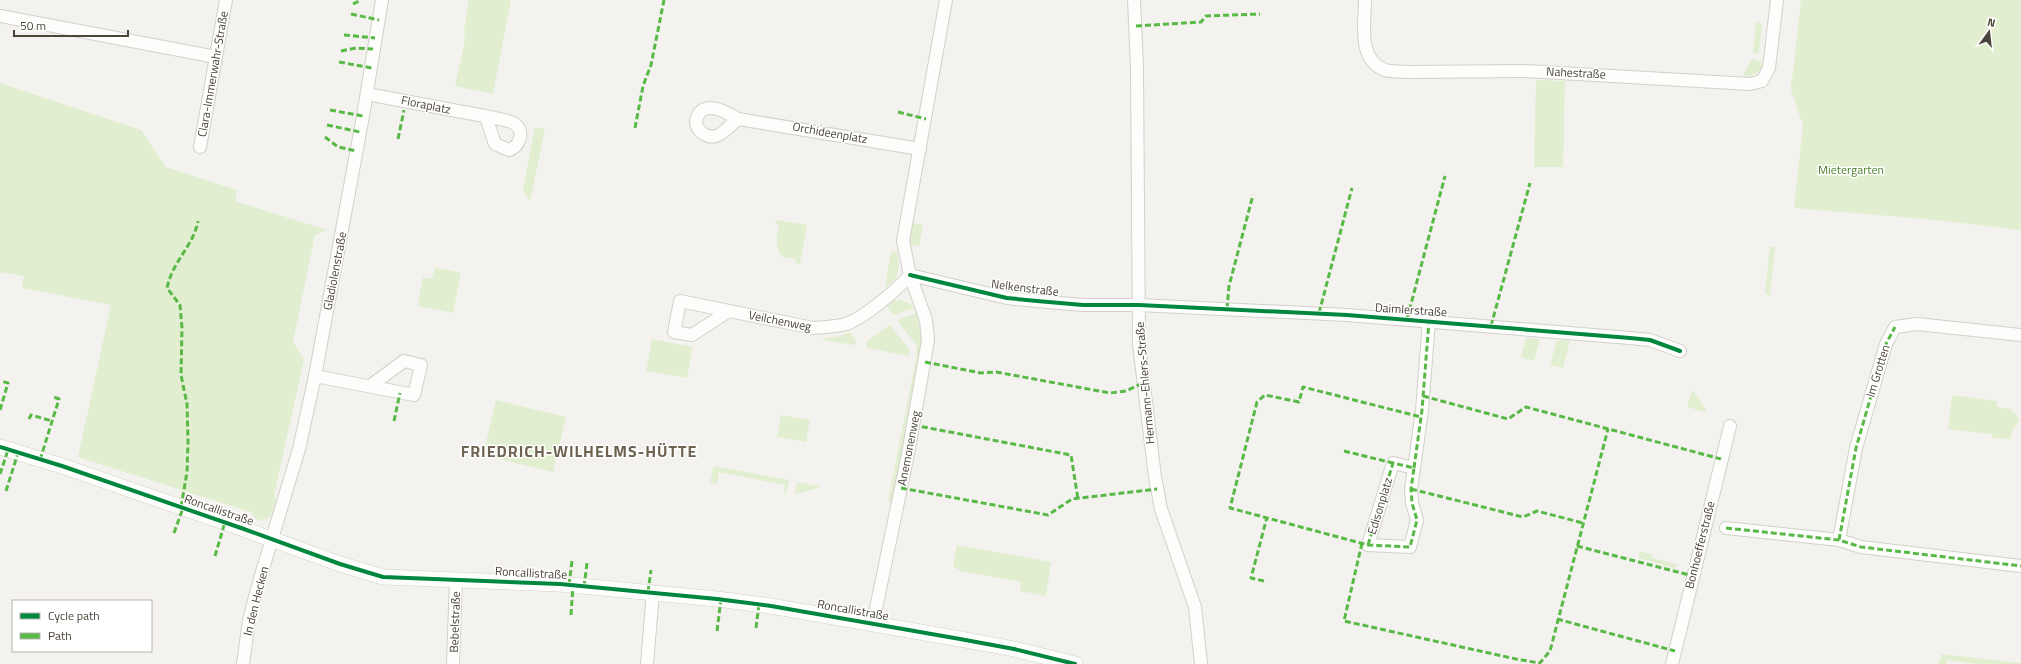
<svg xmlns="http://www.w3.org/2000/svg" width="2021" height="664" viewBox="0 0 2021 664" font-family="'Titillium Web',sans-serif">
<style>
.green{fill:#e1eecf}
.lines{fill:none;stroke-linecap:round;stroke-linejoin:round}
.minor-casing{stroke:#d2d0cb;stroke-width:14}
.tertiary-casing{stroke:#d2d0cb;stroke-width:16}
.minor{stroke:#fdfdfc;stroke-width:12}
.tertiary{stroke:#fdfdfc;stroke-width:15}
.quiet{stroke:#58b947;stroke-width:3;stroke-dasharray:6 3;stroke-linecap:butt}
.cycleway-casing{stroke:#fff;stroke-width:6}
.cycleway{stroke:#00873e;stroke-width:4}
.labels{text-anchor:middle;stroke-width:3;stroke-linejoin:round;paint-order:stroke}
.street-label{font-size:12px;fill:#4b4439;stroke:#fff}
.park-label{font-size:12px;fill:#4a7f2a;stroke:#fff}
.district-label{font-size:16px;font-weight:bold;letter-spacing:1px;fill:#6e6250;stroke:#fff}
</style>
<rect width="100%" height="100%" fill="#f4f2ee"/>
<g class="green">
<polygon points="469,0 511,0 493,94 455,86 465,41 464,31"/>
<polygon points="1801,0 2021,0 2021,230 1926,219 1794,208 1803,125 1791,90 1791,83 1793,73"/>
<polygon points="1756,21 1762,25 1759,52 1753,54"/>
<path d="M1752,59L1763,63C1762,72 1753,76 1744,77V73Z"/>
<polygon points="1536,80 1565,81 1563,167 1534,167"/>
<polygon points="0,83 141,130 166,167 237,190 235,201 327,230 315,235 293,342 304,360 274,495 276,502 271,516 264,520 256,519 250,512 78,457 111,305 22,288 24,276 0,272"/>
<polygon points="535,127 545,129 530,202 523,189"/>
<polygon points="776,220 807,225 800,264 795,263 796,259 782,257 777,248 778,242 776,241 779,225 775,224"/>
<polygon points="911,222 923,225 919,246 909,245"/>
<polygon points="1770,247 1775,247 1770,296 1765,293"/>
<path d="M891,251L897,252C900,265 900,281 885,287Z"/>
<polygon points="435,267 461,273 453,313 418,306 423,277 432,279"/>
<polygon points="901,300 911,304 914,308 893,315 886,305 892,301"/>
<polygon points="917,313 922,340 920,357 916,356 917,346 897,320"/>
<polygon points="890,325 910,351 908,356 867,348 866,345 867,341"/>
<polygon points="850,332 857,342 853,345 818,339 838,337"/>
<polygon points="1526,338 1540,339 1534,361 1521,357"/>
<polygon points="652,339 693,347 687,378 646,371"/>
<polygon points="1557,340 1570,341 1563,368 1550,365"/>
<polygon points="916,358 921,359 895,503 888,502"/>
<polygon points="1692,390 1706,409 1705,412 1687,407"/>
<polygon points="1952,395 1997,401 1997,407 2011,409 2020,419 2012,431 2011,439 1993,438 1991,434 1948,429"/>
<polygon points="496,400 566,417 553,472 483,455"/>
<polygon points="781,415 810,420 806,442 777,437"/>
<polygon points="714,466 789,480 786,494 784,494 785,485 719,472 717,484 710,482"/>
<polygon points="797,482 819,486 818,488 795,494"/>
<polygon points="957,545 1051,562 1046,596 1020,591 1021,582 961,571 953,566"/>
<polygon points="1640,551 1653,555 1653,558 1676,564 1678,566 1674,568 1638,558"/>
<polygon points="1942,654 2021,663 2021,664 1976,664 1947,660 1946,664 1938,664"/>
</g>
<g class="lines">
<defs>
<g id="minor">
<polyline points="1134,0 1137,68 1139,344 1155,477 1161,509 1195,607 1201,664"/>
<path d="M1365,0C1365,23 1357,60 1385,70C1392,72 1400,71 1407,72L1526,71L1750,84L1762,81L1769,68L1777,0"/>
<polyline points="0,16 216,57"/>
<path d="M367,94L495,118C502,120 511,120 516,125C525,132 519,147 509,150L495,144L486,117"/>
<path d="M738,119C728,126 718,143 704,134C699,131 696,126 696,121C701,98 725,111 738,119L920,149"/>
<polyline points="200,147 226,0"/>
<polyline points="910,275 1007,298 1037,301 1083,305 1139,305 1347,315 1630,338 1650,340 1680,351"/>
<path d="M729,311L692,335L674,332L680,301L813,328C824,327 835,327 846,324C864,318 898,289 910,275"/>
<polyline points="315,376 414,395 421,365 404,361 370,386"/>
<polygon points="1393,463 1414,468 1411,489 1412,503 1417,520 1410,547 1368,545"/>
<polyline points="1414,468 1422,410 1429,321"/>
<polyline points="1726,528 1839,540 1861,547 2021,566"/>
<polyline points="1839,540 1856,448 1886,344 1895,327 1917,324 2021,335"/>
<polyline points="873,623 908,454 928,340 926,320 910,275 903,241 946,0"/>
<polyline points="243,664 249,620 259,582 299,449 315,376 363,116 382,0"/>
<polyline points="453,664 456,580"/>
<polyline points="647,664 653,592"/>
<polyline points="1672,664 1730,426"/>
</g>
<polyline id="tertiary" points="0,447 62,466 241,528 340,564 383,577 560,584 717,599 771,606 960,639 1014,649 1075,664"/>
</defs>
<use href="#minor" class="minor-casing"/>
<use href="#tertiary" class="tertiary-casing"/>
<use href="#minor" class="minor"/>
<use href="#tertiary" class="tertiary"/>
<g class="quiet">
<polyline points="353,4 361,0"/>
<polyline points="351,14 379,20"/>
<polyline points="1136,26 1201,22 1206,16 1260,14"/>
<polyline points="344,35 375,38"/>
<polyline points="341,51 356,48 373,49"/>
<polyline points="339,62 372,68"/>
<polyline points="330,110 363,116"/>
<polyline points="898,112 926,119"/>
<polyline points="327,125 360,132"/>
<polyline points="635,128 643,86 651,65 664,0"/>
<polyline points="325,137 338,147 357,151"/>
<polyline points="398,139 404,110"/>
<polyline points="1227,309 1229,286 1253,195"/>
<polyline points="1319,313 1352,188"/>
<polyline points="1407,319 1445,176"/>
<polyline points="1491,326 1530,183"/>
<polyline points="925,362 981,373 996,372 1110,393 1126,391 1143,383"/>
<polyline points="1423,396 1508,419 1526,407 1721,459"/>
<polyline points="0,410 8,383 1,381"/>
<polyline points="29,419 31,415 52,421"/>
<polyline points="394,421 400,393"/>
<polyline points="913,425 1071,455 1078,499"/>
<polyline points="1344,451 1393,463"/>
<polyline points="40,460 59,399 54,397"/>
<polyline points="1414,468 1422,410 1429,321"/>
<polyline points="0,474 8,450"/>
<polyline points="901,488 1048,515 1072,499 1157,489"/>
<polyline points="1411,489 1523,517 1537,511 1583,523"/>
<polyline points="6,491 18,453"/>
<path d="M181,507L187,472L188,442L187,404L181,375L182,328L180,305L167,288C173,260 193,247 198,221"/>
<polyline points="1726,528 1839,540 1861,547 2021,566"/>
<polyline points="174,533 183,508"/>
<polyline points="1839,540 1856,448 1886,344 1895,327"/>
<polyline points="1362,543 1344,621 1516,659 1539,663"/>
<polyline points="1368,545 1393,463 1414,468 1411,489 1412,503 1417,520 1410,547 1368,545 1230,508 1257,402 1265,395 1299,402 1303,387 1421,417"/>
<polyline points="1577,546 1693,576"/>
<polyline points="215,556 225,522"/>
<polyline points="1264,581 1251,578 1267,517"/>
<polyline points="569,585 572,561"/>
<polyline points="584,587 587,563"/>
<polyline points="648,592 651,570"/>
<polyline points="571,615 573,585"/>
<polyline points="1557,619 1675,651"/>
<polyline points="756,628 759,604"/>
<polyline points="717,631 721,599"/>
<polyline points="1539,664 1550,651 1608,429"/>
</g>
<defs>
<g id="cycleway">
<polyline points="910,275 1007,298 1037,301 1083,305 1139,305 1347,315 1630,338 1650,340 1680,351"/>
<polyline points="0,447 62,466 241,528 340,564 383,577 560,584 717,599 771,606 960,639 1014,649 1075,664"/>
</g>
</defs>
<use href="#cycleway" class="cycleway-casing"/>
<use href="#cycleway" class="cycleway"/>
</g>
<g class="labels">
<g class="street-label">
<text transform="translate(1576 73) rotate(3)" y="4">Nahestraße</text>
<text transform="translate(213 74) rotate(-80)" y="4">Clara-Immerwahr-Straße</text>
<text transform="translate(426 105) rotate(11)" y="4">Floraplatz</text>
<text transform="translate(830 133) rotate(10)" y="4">Orchideenplatz</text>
<text transform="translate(335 271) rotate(-79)" y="4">Gladiolenstraße</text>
<text transform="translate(1025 288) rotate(7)" y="4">Nelkenstraße</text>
<text transform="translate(1411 310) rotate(4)" y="4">Daimlerstraße</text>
<text transform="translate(780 321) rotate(11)" y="4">Veilchenweg</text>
<text transform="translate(1878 371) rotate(-73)" y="4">Im Grotten</text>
<text transform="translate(1145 383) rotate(-95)" y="4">Hermann-Ehlers-Straße</text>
<text transform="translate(909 448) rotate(-79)" y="4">Anemonenweg</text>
<text transform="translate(1380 506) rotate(-73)" y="4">Edisonplatz</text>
<text transform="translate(219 510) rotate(19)" y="4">Roncallistraße</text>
<text transform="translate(1700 545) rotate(-76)" y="4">Bonhoefferstraße</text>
<text transform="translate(531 573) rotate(3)" y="4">Roncallistraße</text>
<text transform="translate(256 601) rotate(-76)" y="4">In den Hecken</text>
<text transform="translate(853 610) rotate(10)" y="4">Roncallistraße</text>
<text transform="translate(455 622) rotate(-88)" y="4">Bebelstraße</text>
</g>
<g class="park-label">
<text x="1851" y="174">Mietergarten</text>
</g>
<g class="district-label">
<text x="579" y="457">FRIEDRICH-WILHELMS-HÜTTE</text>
</g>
</g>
<rect x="12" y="600" width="140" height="52" fill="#ffffff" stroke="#b7b4b0"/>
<rect x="20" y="613" width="20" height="6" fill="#00873e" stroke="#b7b4b0"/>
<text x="48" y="620" font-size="12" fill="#4b4439">Cycle path</text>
<rect x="20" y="633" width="20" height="6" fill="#58b947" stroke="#b7b4b0"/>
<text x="48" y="640" font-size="12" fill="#4b4439">Path</text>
<g transform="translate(1989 32) rotate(15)" stroke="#ffffff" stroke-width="3" paint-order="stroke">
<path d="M0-3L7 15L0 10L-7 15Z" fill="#4b4439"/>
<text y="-6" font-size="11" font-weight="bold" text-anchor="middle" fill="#4b4439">N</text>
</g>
<path d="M14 30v6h114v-6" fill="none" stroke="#4b4439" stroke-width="2"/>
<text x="20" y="30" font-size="12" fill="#4b4439" stroke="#ffffff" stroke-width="3" paint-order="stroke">50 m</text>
</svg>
